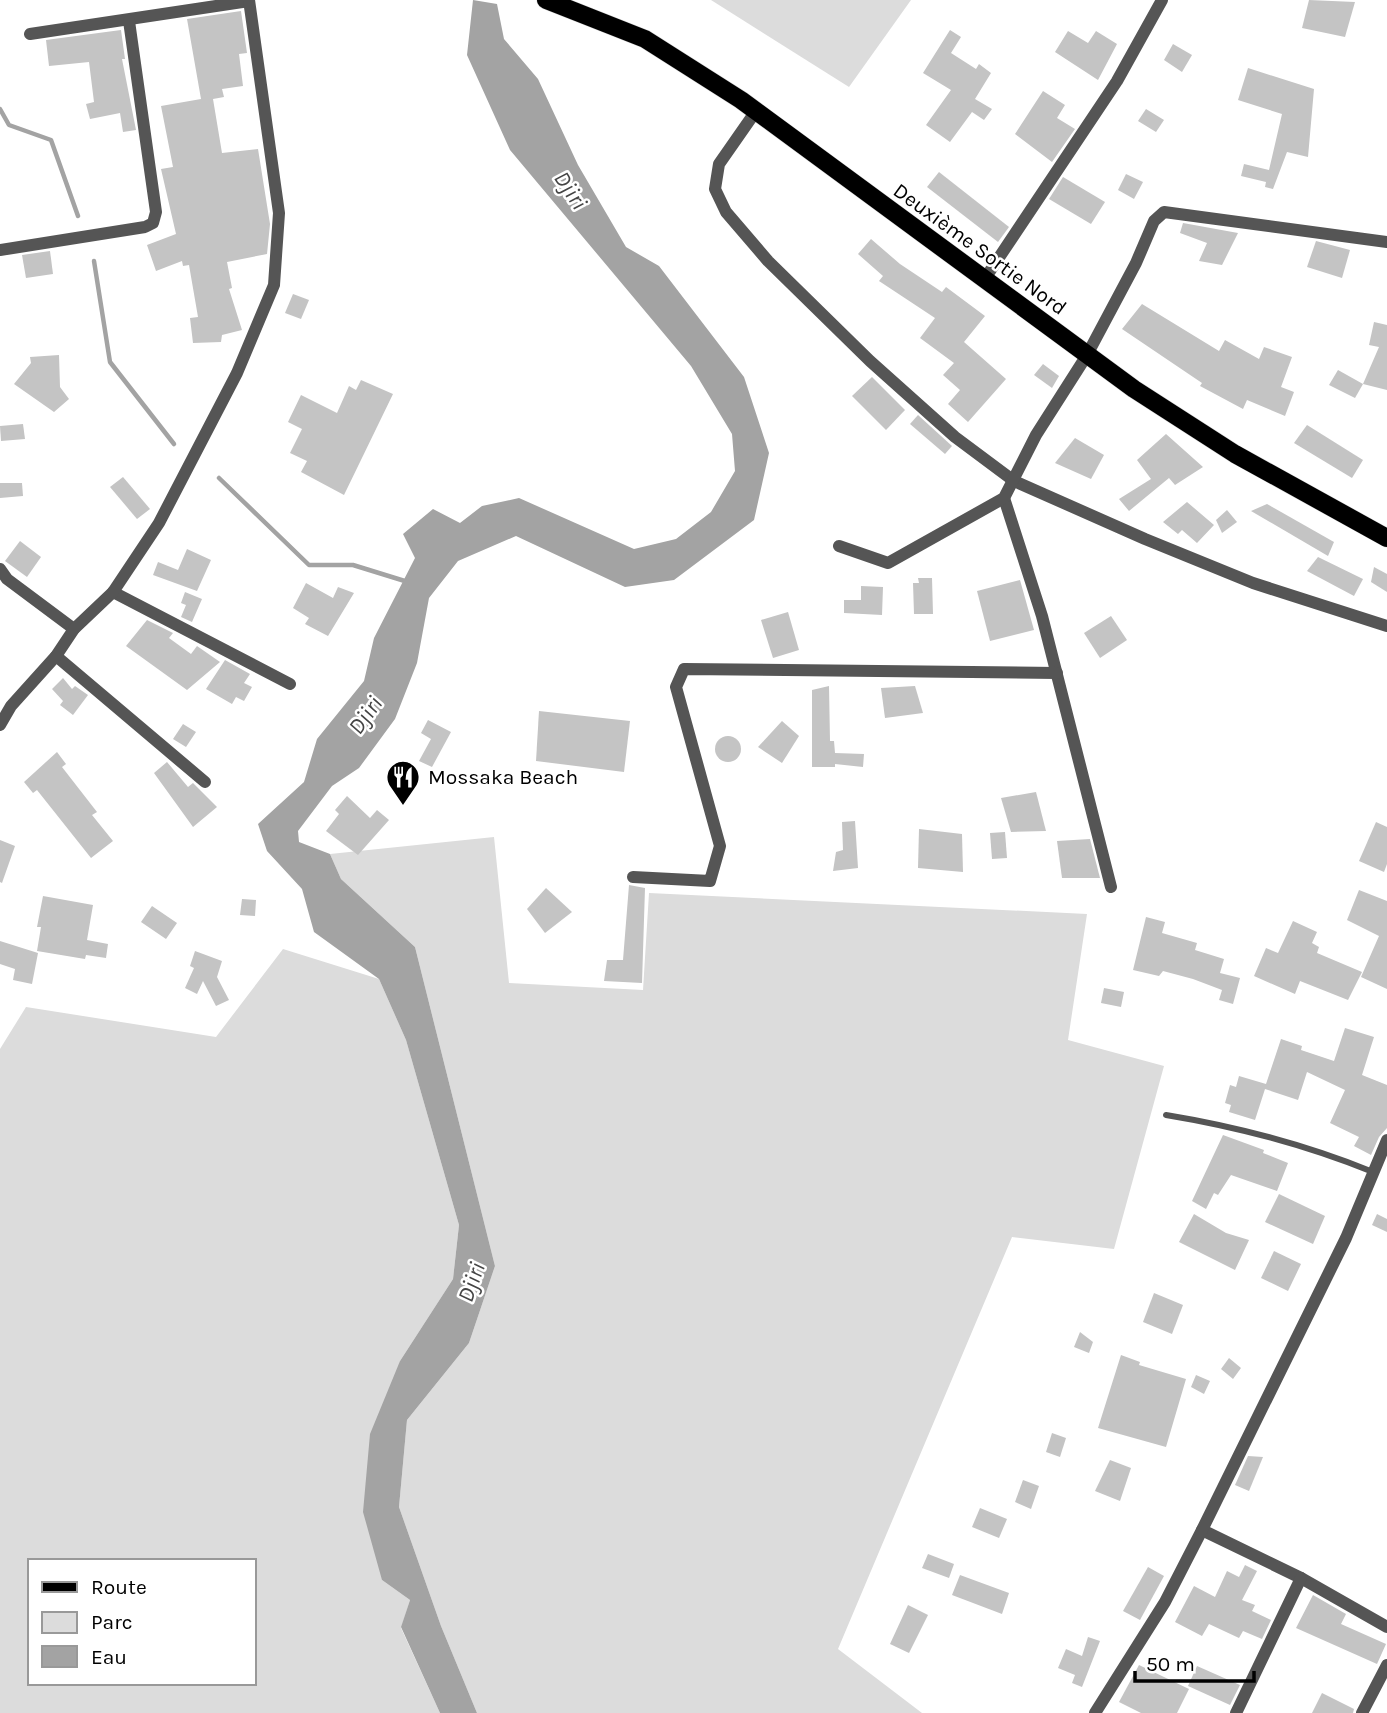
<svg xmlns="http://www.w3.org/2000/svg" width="1387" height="1713" viewBox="0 0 1387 1713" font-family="Karla,sans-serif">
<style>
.green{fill:#dcdcdc;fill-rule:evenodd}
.water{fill:#a3a3a3}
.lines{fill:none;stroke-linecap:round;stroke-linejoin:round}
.stream{stroke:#a3a3a3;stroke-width:4.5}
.building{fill:#c4c4c4}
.primary-casing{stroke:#dbdbdb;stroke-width:19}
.lane{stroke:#555;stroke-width:6}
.street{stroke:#555;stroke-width:12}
.primary{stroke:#000;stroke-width:18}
.labels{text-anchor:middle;stroke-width:5;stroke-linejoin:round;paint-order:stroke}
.street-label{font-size:21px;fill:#000;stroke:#fff}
.poi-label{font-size:21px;fill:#000;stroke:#fff;text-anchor:start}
.water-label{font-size:23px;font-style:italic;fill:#444;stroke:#fff}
</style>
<rect width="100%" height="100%" fill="#fff"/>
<g class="green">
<polygon points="711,0 911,0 849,87"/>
<polygon points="494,837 509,983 643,990 649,893 1087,914 1068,1040 1164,1066 1114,1249 1012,1237 838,1649 922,1713 477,1713 441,1626 399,1507 407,1420 469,1343 495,1266 415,947 341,879 330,854"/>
<path d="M283,949L379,979L406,1040L459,1225L453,1279L400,1361L382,1580L410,1600L401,1628L440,1713H0V1049L26,1007L216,1037ZM30,1561H254V1683H30Z"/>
</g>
<polygon class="water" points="473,0 497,4 504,39 538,79 578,165 626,247 659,266 744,377 769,453 754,520 674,580 625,587 516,536 458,561 429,598 417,663 395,719 359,768 332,786 298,831 299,842 330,854 341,879 415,947 495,1266 469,1343 407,1420 399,1507 441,1626 477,1713 440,1713 401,1627 410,1600 382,1580 363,1512 370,1434 400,1361 453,1279 459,1225 406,1040 379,979 314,932 302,889 267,851 258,824 304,782 317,739 364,681 374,638 415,558 403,534 433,509 460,523 482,506 519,498 634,549 676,539 711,512 735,471 732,434 691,366 510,150 467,55"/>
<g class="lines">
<g class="stream">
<polyline points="0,109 9,125 51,140 78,216"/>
<polyline points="94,261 110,362 174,444"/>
<polyline points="219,478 309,565 353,565 408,582"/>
</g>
</g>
<g class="building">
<polygon points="1309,0 1355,2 1345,37 1302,28"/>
<polygon points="241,11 247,53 239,54 243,86 222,89 224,97 213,99 222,153 258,149 270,224 267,254 227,262 232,288 229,289 242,330 222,335 221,342 193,343 190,318 198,317 189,265 183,266 182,261 156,271 147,245 176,234 161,169 173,167 161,106 201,99 187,19"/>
<polygon points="121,30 125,59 122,59 136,130 123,132 120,113 90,119 86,104 94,102 89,62 49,66 46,40"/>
<polygon points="950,30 961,37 951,53 976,69 979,64 991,73 975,99 992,109 984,120 972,112 950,142 926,125 951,90 923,73"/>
<polygon points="1068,31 1088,43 1096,31 1117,44 1098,80 1055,52"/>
<polygon points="1173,44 1192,55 1182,72 1164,60"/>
<polygon points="1248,68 1314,89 1308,157 1287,152 1273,189 1265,187 1266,182 1241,176 1244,164 1269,170 1282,114 1238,100"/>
<polygon points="1043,91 1065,105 1057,118 1075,129 1052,162 1015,134"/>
<polygon points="1146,109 1164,120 1156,132 1138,121"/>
<polygon points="939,172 1009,227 998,242 927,187"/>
<polygon points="1126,174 1143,182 1134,199 1118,190"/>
<polygon points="1063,177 1105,202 1091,224 1049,199"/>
<polygon points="1183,223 1238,233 1222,265 1199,261 1207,243 1180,233"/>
<polygon points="871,239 900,264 942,292 946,287 985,316 964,342 1006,379 968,422 948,404 960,390 943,375 954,363 920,338 935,318 879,281 883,276 858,254"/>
<polygon points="1316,241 1350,250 1342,278 1307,267"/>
<polygon points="50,251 53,274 26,278 22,255"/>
<polygon points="293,294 309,300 301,319 285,313"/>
<polygon points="1142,304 1219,351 1225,340 1259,359 1264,347 1292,357 1281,387 1294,392 1285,416 1247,400 1243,409 1200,386 1202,383 1122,329"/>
<polygon points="1374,322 1387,325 1387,390 1363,384 1379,347 1369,345"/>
<polygon points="59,355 60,387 69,399 54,412 14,384 31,363 30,357"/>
<polygon points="1043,364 1059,376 1052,388 1034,375"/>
<polygon points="1338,370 1363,384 1355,398 1329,385"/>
<polygon points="872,377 905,410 886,430 852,396"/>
<polygon points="361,380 393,394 344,495 301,472 307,461 290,453 302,429 288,422 301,395 337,413 349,386 356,390"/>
<polygon points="918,415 952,446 945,454 910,424"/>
<polygon points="23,424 25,439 1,441 0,426"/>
<polygon points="1307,425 1363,460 1352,478 1294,443"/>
<polygon points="1166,434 1203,467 1175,485 1169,478 1129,511 1119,499 1151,479 1137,460"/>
<polygon points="1075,438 1104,455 1091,479 1055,463"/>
<polygon points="123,477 150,509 137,519 110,487"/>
<polygon points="0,483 22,483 23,496 0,498"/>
<polygon points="1187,502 1214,525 1197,543 1182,530 1178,534 1163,522"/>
<polygon points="1267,504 1334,542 1328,556 1251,511"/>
<polygon points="1227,510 1237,522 1222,533 1216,520"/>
<polygon points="20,541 41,557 27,577 5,561"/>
<polygon points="187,549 211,560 197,591 153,575 158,562 178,570"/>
<polygon points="1318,557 1363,579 1354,596 1307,571"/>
<polygon points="1374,567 1387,574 1387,592 1371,582"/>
<polygon points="918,578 932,578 933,614 914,614 913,583 919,583"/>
<polygon points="1020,580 1034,630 990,641 977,591"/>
<polygon points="306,583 333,598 338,587 354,593 328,636 305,624 309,618 293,608"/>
<polygon points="861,586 883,587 882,615 844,613 844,600 861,600"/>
<polygon points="185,592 202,599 192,622 181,617 186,605 181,603"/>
<polygon points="788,612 799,650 773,658 761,620"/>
<polygon points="1111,616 1127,640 1100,658 1084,633"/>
<polygon points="147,620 173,633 169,638 191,654 197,646 220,662 187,690 126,646"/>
<polygon points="225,660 250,674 244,683 252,687 244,701 236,697 232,704 206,689"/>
<polygon points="63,678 72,689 75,686 88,695 73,715 60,705 63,701 52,689"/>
<polygon points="829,686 830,741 834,741 835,753 864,754 863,767 835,764 835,767 812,767 812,690"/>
<polygon points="915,686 923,713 885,718 881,688"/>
<polygon points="539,711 630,721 624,772 536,761"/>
<polygon points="428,720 451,732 432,767 419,761 431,739 421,733"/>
<polygon points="782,721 799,736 782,763 758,747"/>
<polygon points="183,724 196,732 186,747 173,739"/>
<circle cx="728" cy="749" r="13"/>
<polygon points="57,752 66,764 62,767 97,812 92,815 113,841 91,858 37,790 33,793 24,782"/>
<polygon points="167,762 188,787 193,783 217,807 193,827 154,773"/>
<polygon points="1036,792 1046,831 1011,832 1001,798"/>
<polygon points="347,796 370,818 377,810 389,820 358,855 326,831 339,814 335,810"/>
<polygon points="855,821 858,868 833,871 836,852 843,850 842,822"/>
<polygon points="1376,822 1387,827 1387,864 1384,872 1359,861"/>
<polygon points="919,829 962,834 963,872 918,868"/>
<polygon points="1005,832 1007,858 992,859 990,833"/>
<polygon points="1090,839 1100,878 1062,878 1057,841"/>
<polygon points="0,840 15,846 2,883 0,882"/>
<polygon points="629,885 645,888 642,983 604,981 607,960 623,960"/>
<polygon points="546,888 572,912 545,933 527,909"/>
<polygon points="1359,890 1387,901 1387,989 1361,977 1379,936 1347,920"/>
<polygon points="43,896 93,905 87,940 108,944 106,958 86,955 85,959 37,951 41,927 37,927"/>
<polygon points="242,899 256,900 255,916 240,915"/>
<polygon points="152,906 177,923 166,939 141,922"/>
<polygon points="1146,917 1165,922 1162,933 1197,943 1195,950 1224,959 1220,973 1240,978 1233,1004 1219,1000 1222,990 1193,979 1163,971 1159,976 1133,970"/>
<polygon points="1293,921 1317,932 1312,943 1319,947 1317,953 1362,972 1348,1000 1300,981 1295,994 1254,976 1266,948 1278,953"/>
<polygon points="0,941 38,953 32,984 13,980 15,969 0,964"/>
<polygon points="195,951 222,961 217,977 229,1000 216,1006 203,981 197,994 185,988 194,968 190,966"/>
<polygon points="1104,988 1124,992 1121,1007 1101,1003"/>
<polygon points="1345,1028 1374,1037 1362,1075 1387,1085 1387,1128 1379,1137 1371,1155 1354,1146 1359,1137 1330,1123 1345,1090 1307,1072 1298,1100 1265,1089 1255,1120 1229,1112 1231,1105 1225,1103 1230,1085 1236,1087 1239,1076 1266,1084 1281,1039 1302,1046 1301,1050 1334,1061"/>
<polygon points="1223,1135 1264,1150 1263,1153 1288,1163 1277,1191 1231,1175 1218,1195 1214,1193 1206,1209 1192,1201"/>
<polygon points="1279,1194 1325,1216 1313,1244 1265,1222"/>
<polygon points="1194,1214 1226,1233 1249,1240 1235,1270 1179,1242"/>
<polygon points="1377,1214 1387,1219 1387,1232 1372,1225"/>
<polygon points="1274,1251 1301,1264 1288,1291 1261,1278"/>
<polygon points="1154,1293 1183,1305 1172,1334 1143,1322"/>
<polygon points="1080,1332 1093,1342 1089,1353 1074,1347"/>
<polygon points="1121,1355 1140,1362 1139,1365 1186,1379 1166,1447 1098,1428"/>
<polygon points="1229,1358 1241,1368 1233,1379 1221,1369"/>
<polygon points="1196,1375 1210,1381 1204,1394 1191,1387"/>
<polygon points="1052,1433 1066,1438 1060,1457 1046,1452"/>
<polygon points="1248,1456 1263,1457 1249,1491 1235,1485"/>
<polygon points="1110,1460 1131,1468 1120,1501 1095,1491"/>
<polygon points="1023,1480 1039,1486 1031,1509 1015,1502"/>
<polygon points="980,1508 1007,1519 999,1538 972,1527"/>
<polygon points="928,1554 954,1564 949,1578 922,1568"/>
<polygon points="1245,1565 1257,1571 1242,1600 1255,1605 1252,1611 1271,1620 1262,1639 1243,1631 1239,1638 1209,1624 1202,1636 1175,1622 1194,1586 1215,1597 1227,1571 1239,1577"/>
<polygon points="1148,1567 1164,1576 1140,1620 1123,1611"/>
<polygon points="960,1575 1009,1593 1002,1614 952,1595"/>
<polygon points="1313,1595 1346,1614 1341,1624 1386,1644 1377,1664 1296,1628"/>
<polygon points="908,1605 928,1615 909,1653 890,1644"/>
<polygon points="1088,1637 1100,1641 1082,1687 1072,1683 1075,1675 1058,1668 1066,1649 1082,1656"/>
<polygon points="1139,1665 1189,1689 1177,1713 1141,1713 1119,1702"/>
<polygon points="1197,1666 1240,1685 1230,1705 1188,1686"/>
<polygon points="1322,1693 1354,1709 1353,1713 1312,1713"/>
</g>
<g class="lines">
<defs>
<polyline id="primary" points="546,0 645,39 741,100 1134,389 1235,454 1387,538"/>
</defs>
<use href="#primary" class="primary-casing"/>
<path class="lane" d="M1166,1115C1239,1127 1304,1144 1373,1172"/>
<g class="street">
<polyline points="30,34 249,1"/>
<polyline points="756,111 719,164 715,189 726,212 768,261 870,361 955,437 1014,481 1145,539 1253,583 1387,626"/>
<polyline points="0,250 145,227 153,223 156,212 129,21"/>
<polyline points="984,280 1117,81 1162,0"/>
<polyline points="1004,498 1042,616 1111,887"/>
<polyline points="839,546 888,563 1004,498 1036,435 1087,355 1136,263 1154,221 1164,212 1387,242"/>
<polyline points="0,569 7,579 74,629"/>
<polyline points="113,592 290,684"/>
<polyline points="56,656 205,782"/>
<polyline points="0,725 11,706 56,656 74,629 113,592 159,523 237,373 274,285 279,213 249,0"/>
<polyline points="633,877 710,881 720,846 676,687 684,669 1057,673"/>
<polyline points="1202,1530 1301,1578 1387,1627"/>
<polyline points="1095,1713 1165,1602 1202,1530 1346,1238 1387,1140"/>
<polyline points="1236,1713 1301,1578"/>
<polyline points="1362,1713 1387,1665"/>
</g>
<use href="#primary" class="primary"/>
</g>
<defs>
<symbol id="restaurant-pin" viewBox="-11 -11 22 30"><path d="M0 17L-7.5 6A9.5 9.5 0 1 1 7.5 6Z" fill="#000" stroke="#fff"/><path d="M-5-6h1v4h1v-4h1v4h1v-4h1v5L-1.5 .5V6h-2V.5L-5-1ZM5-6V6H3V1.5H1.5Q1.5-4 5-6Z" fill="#fff"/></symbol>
</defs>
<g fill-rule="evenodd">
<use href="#restaurant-pin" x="384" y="758" width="38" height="52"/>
</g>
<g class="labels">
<g class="street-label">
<text transform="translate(980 249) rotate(36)" y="7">Deuxième Sortie Nord</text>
</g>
<g class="poi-label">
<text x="428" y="784">Mossaka Beach</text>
</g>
<g class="water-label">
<text transform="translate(571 190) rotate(57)" y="8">Djiri</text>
<text transform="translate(365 715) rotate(-54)" y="8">Djiri</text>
<text transform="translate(471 1282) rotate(-70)" y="8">Djiri</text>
</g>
</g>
<rect x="28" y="1559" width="228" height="126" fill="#ffffff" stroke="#999999" stroke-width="2"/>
<rect x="42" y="1582" width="35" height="10" fill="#000000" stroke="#999999" stroke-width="2"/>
<text x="91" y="1594" font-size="21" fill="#000000">Route</text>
<rect x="42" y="1612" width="35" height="21" fill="#dcdcdc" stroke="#999999" stroke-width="2"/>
<text x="91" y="1629" font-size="21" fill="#000000">Parc</text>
<rect x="42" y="1646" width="35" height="21" fill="#a3a3a3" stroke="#999999" stroke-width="2"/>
<text x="91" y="1664" font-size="21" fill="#000000">Eau</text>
<path d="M1135 1671v10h119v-10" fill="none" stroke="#000000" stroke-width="3.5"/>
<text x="1146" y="1671" font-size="21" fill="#000000" stroke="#ffffff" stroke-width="5" paint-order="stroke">50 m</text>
</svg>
